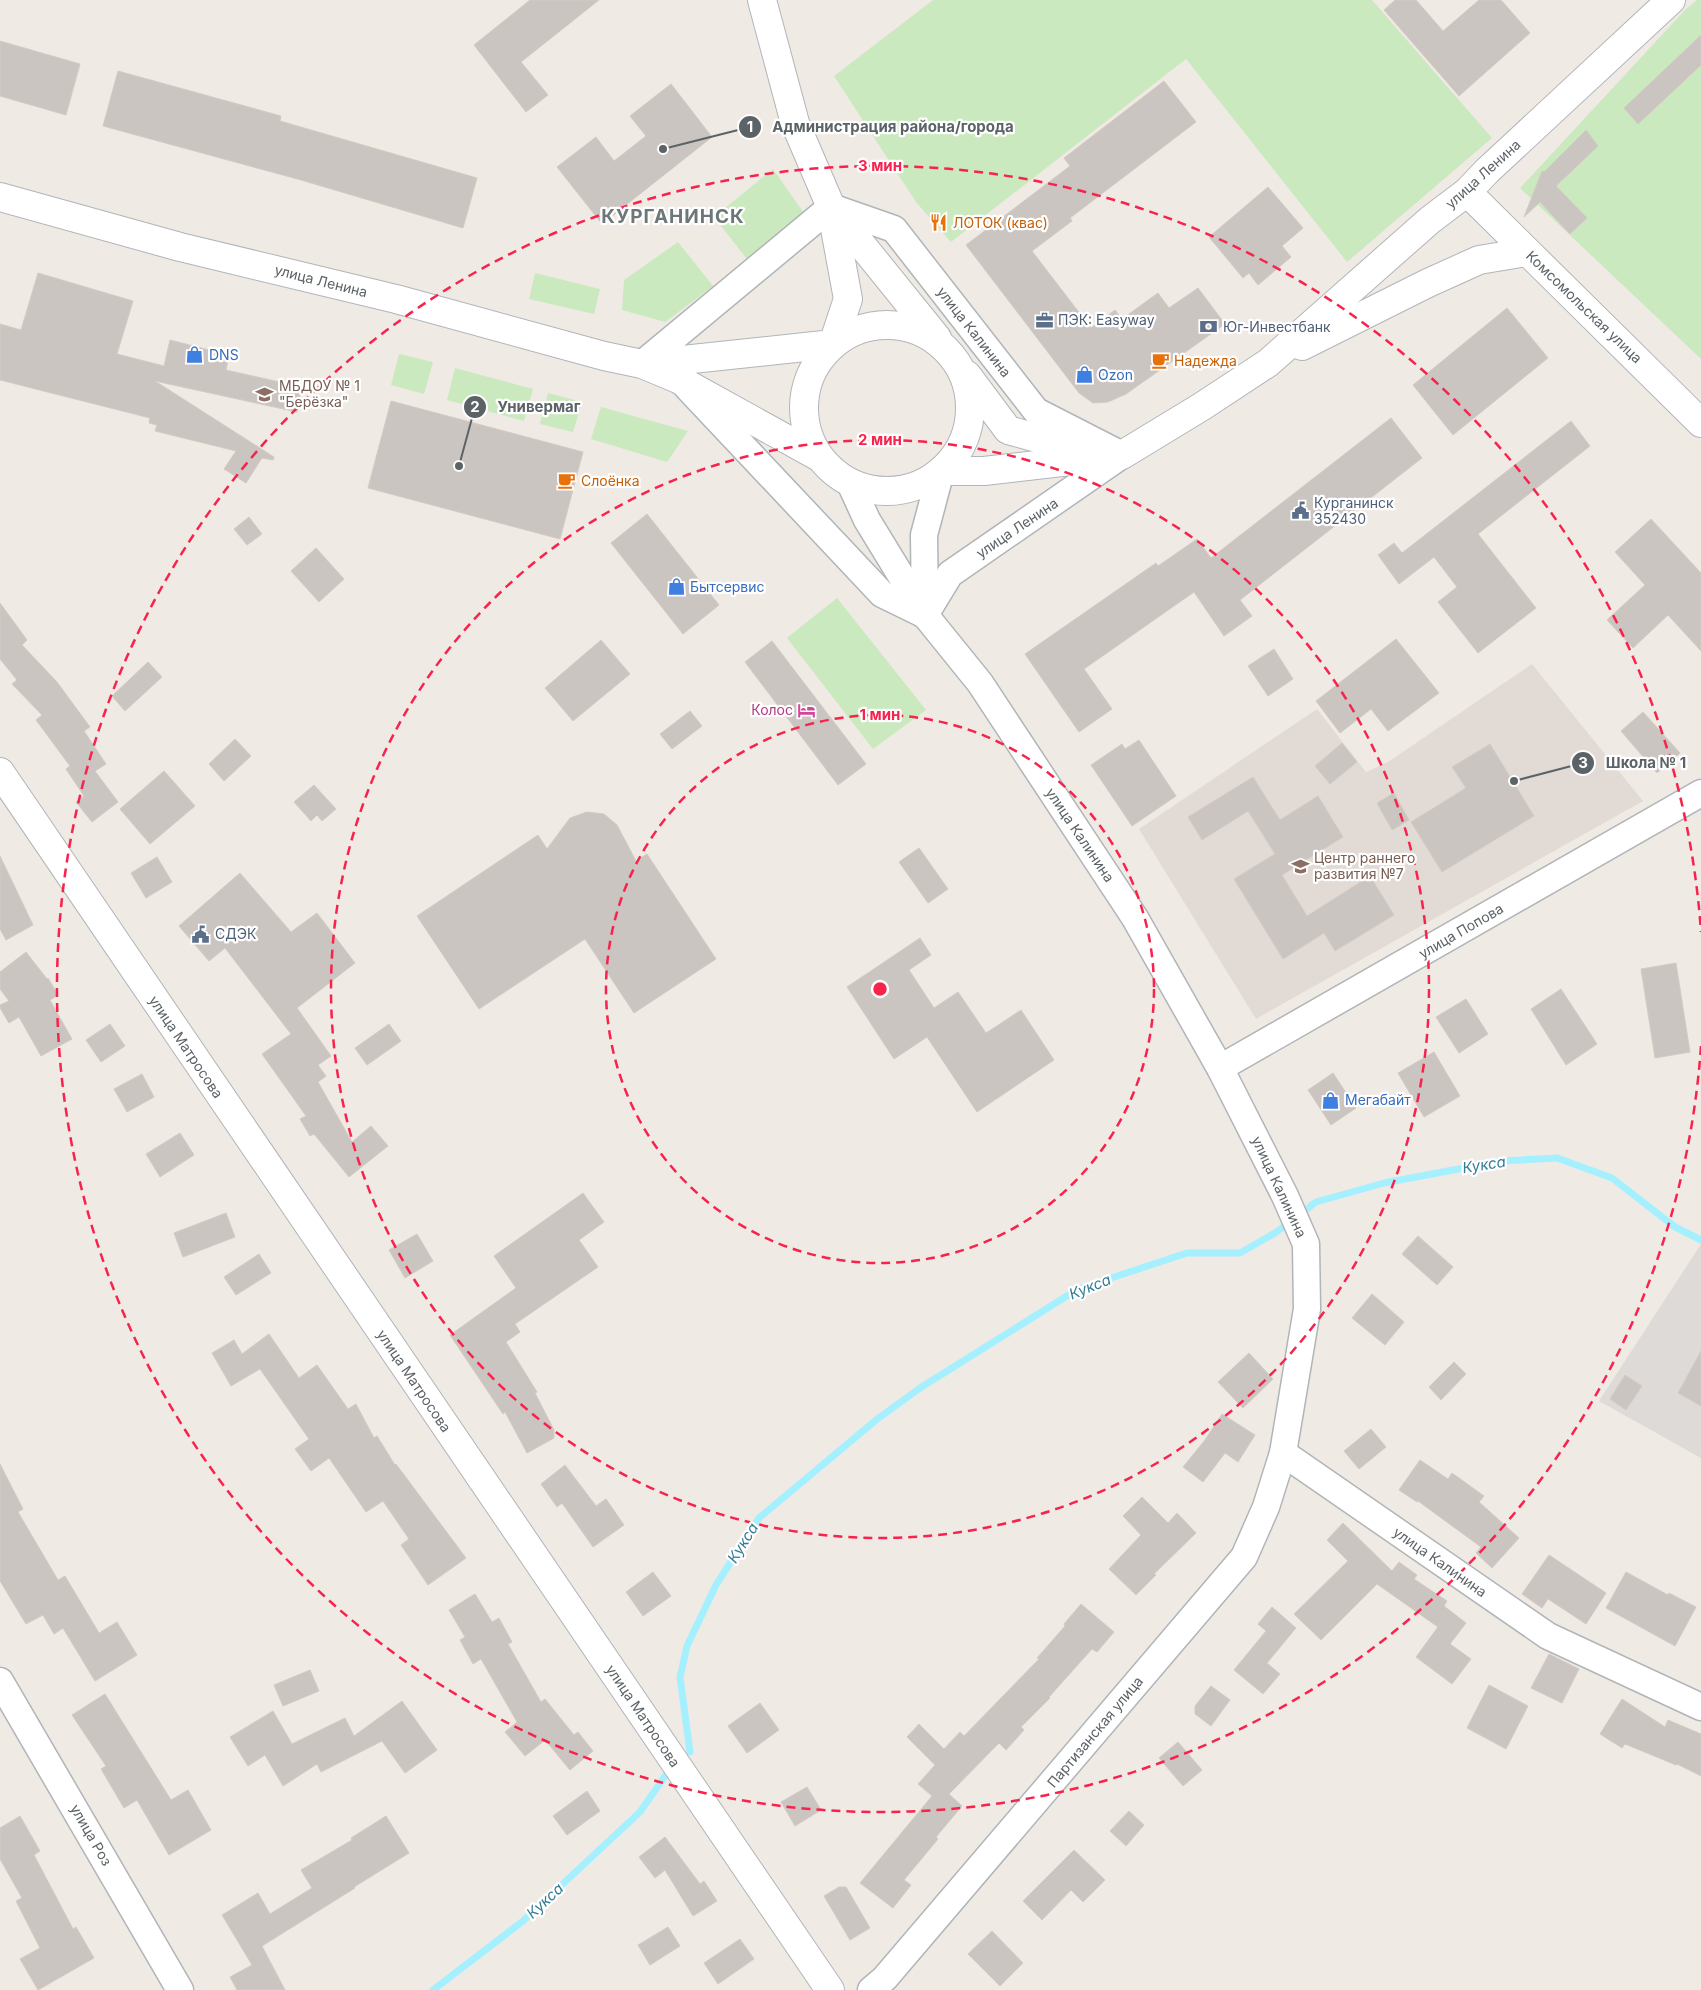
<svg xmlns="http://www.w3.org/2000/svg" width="1701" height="1990" viewBox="0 0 1701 1990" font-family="Inter,sans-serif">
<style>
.industrial{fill:#dedad7}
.education{fill:#e2dbd5}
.green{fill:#cae9bf}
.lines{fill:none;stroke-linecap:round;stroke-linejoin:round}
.stream{stroke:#a5f0ff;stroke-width:7}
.building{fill:#cbc5c1;stroke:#d5cac2}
.minor-casing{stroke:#b0b5b8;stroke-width:29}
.tertiary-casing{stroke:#b0b5b8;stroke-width:30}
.minor{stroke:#fff;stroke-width:26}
.tertiary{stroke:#fff;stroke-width:28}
.ring{fill:none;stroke:#f7234c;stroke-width:2.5;stroke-dasharray:9 6}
.labels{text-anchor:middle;stroke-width:4.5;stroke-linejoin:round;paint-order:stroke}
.street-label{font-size:14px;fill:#5c6366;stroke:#fff}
.food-label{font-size:14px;fill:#c56008;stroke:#fff;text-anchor:start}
.service-label{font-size:14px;fill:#4e5e75;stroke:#fff;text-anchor:start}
.shop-label{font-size:14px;fill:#366cbe;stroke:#fff;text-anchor:start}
.education-label{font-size:14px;fill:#785e54;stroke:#fff;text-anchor:start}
.hotel-label{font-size:14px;fill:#b23c85;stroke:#fff;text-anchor:end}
.water-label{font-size:15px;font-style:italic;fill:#307c95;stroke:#fff}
.district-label{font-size:19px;font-weight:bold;letter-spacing:1px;fill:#6d7678;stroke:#fff}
.centre{fill:#f7234c;stroke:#fff;stroke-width:2.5}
.ring-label{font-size:15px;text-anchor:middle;font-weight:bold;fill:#f7234c;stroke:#fff;stroke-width:4.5;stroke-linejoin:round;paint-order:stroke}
.leader{fill:none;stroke:#5c6366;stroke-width:2}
.callout-dot{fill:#5c6366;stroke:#fff;stroke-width:2}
.mark-label{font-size:15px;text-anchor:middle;font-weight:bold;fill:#fff}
.callout-label{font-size:15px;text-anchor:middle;font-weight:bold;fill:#5c6366;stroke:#fff;stroke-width:4.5;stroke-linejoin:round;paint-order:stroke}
</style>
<rect width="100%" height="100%" fill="#f0eae4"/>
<polygon class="industrial" points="1701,1244 1701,1458 1599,1401"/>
<polygon class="education" points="1532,664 1643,801 1256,1019 1139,829 1317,709 1366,772 1388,762"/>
<g class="green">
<polygon points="933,0 1372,0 1492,138 1347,262 1186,59 951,242 916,202 834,76"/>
<polygon points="1697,0 1701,0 1701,359 1520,188 1685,10"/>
<polygon points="773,169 806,216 747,259 714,217"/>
<polygon points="678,242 713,286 665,322 622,310 624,280"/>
<polygon points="535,273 600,289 594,314 529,299"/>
<polygon points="399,354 433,362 424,394 391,385"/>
<polygon points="455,368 533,389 524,421 447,400"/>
<polygon points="548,393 582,402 573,432 540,424"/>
<polygon points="601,407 688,431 667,462 591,439"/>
<polygon points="837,598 926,710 873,749 787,638"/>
</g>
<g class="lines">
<g class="stream">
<polyline points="1299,1215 1316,1202 1384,1183 1501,1161 1557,1158 1612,1178 1675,1227 1701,1240"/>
<polyline points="690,1752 680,1677 687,1646 716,1585 759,1518 876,1420 920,1388 1078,1289 1187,1253 1240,1253 1275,1233 1290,1222"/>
<polyline points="433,1990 523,1921 640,1812 665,1776"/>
</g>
</g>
<g class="building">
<polygon points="530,0 599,0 521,62 548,95 526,112 474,45"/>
<polygon points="1395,0 1416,0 1443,31 1479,0 1501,0 1530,33 1459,96 1384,10"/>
<polygon points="1701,35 1701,65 1638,124 1624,108"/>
<polygon points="0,41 80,64 66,115 0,96"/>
<polygon points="118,71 281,116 280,121 477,178 463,228 301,180 103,126"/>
<polygon points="1164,81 1196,122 1070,218 1072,221 1032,251 1091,328 1115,310 1122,319 1158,293 1169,308 1198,288 1225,324 1126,394 1108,402 1093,403 1079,393 966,245 1070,166 1064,158"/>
<polygon points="671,84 712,137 602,224 557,167 596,137 614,161 646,136 630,116"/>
<polygon points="1586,130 1598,146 1556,186 1587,218 1570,234 1540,202 1524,217 1542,171 1544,172"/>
<polygon points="1268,187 1303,228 1282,246 1291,257 1258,285 1249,273 1243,278 1209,237"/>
<polygon points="38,273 133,301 117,354 164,366 170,340 229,355 226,370 302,387 297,412 155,381 274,457 273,460 262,458 246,483 224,469 236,451 155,431 157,425 149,423 150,418 0,380 0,324 21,330"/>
<polygon points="1507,308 1548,358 1453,435 1413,385"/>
<polygon points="391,401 583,452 560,539 368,488"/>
<polygon points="1391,418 1422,458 1240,600 1252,616 1224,636 1194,592 1084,669 1112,709 1079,732 1025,654 1156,563 1158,566 1197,539 1211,558"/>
<polygon points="1571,421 1590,446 1478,534 1536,608 1478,653 1438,602 1457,587 1434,557 1399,584 1378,555 1394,543 1402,553"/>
<polygon points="647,514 719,605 683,634 611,543"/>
<polygon points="249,517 262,534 247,545 234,529"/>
<polygon points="1651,519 1701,573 1701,651 1668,615 1633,648 1607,620 1645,585 1615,552"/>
<polygon points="316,548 344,579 319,602 291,571"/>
<polygon points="0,603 27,640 22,645 57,682 90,727 84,731 106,764 95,771 118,802 92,822 76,802 84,796 66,769 70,766 36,720 42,715 12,684 17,680 0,659"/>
<polygon points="1396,639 1439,693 1388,731 1371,709 1340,733 1316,701"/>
<polygon points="601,640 630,674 573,721 545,688"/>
<polygon points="772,641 866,764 838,785 745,662"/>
<polygon points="1274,649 1293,679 1268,696 1248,666"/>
<polygon points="148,662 162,677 125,711 112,696"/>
<polygon points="690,711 702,726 672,749 660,734"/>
<polygon points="1643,712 1680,753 1657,773 1621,731"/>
<polygon points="235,739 251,756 224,781 209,764"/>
<polygon points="1139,740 1176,796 1132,826 1091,765 1122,744 1125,749"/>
<polygon points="1342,743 1357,762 1330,784 1315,766"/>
<polygon points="1490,744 1534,816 1442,872 1411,822 1466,788 1452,767"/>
<polygon points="164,771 195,806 150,844 120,809"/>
<polygon points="1253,777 1280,820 1318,796 1343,837 1282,875 1307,916 1370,876 1394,915 1335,951 1324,933 1283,959 1234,879 1275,854 1248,811 1202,840 1188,817"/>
<polygon points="314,785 336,809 322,821 317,815 311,821 294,802"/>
<polygon points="1394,793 1409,820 1392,830 1377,803"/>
<polygon points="587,812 604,814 617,825 636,861 647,854 716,959 634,1013 585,939 479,1009 417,916 538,835 547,849 570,818"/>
<polygon points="919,848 948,889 928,903 899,862"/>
<polygon points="0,856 33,925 6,940 0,929"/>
<polygon points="157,857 172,882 146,898 131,873"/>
<polygon points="240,873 291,932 317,913 355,963 297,1008 331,1056 318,1065 326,1076 318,1082 352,1142 371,1126 388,1146 349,1177 314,1134 310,1136 300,1119 306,1116 262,1054 291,1034 225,948 209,961 179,926"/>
<polygon points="920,938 931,955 909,970 934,1008 958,992 986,1033 1021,1010 1054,1060 977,1112 927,1037 894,1059 847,987"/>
<polygon points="26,952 47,979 48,978 58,995 50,1000 72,1039 41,1056 19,1017 9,1023 0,1008 0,1005 9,1001 0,989 0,972"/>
<polygon points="1676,963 1690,1052 1655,1058 1641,969"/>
<polygon points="1561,989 1597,1044 1566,1065 1531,1009"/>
<polygon points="1466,999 1488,1034 1459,1053 1436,1017"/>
<polygon points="110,1024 125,1046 101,1062 86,1040"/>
<polygon points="389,1024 401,1041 367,1065 355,1048"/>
<polygon points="1434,1052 1460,1096 1424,1117 1398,1073"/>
<polygon points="1333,1073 1356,1108 1331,1125 1308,1090"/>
<polygon points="142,1074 154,1097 127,1112 114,1089"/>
<polygon points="180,1133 194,1155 160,1177 146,1154"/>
<polygon points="583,1193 604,1222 579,1240 598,1267 515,1324 520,1332 506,1342 537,1392 535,1393 554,1430 554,1438 527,1453 505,1412 503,1414 450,1335 516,1288 494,1256"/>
<polygon points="226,1213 235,1237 183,1257 174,1233"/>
<polygon points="417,1234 433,1261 405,1278 389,1250"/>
<polygon points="1418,1236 1453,1267 1437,1285 1402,1254"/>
<polygon points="259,1254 271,1273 236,1295 224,1277"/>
<polygon points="1372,1294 1404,1322 1385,1345 1352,1318"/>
<polygon points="269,1334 299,1378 317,1365 348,1409 356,1404 374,1438 377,1436 395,1465 396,1464 466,1558 428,1585 401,1545 409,1539 383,1501 366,1512 329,1458 311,1471 295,1449 309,1439 260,1369 231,1386 212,1353 234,1340 242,1354"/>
<polygon points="1701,1351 1701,1406 1678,1393"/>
<polygon points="1249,1353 1273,1379 1243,1408 1218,1382"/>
<polygon points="1454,1362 1466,1374 1441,1400 1429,1387"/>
<polygon points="1625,1375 1642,1386 1626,1410 1610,1399"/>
<polygon points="1222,1414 1255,1435 1238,1462 1225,1453 1203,1482 1183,1467 1205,1440"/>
<polygon points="1371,1429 1386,1447 1359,1469 1344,1451"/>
<polygon points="1420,1460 1448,1479 1452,1473 1484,1496 1479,1502 1519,1538 1492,1568 1476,1553 1481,1547 1418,1501 1417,1502 1399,1490"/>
<polygon points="0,1464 23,1509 18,1512 58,1580 65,1576 99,1633 117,1622 137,1655 95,1681 63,1628 54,1634 43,1615 26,1624 0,1581"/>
<polygon points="565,1465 596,1506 606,1499 624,1525 593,1547 562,1503 557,1507 541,1484"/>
<polygon points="1142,1497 1168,1523 1177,1513 1196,1533 1154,1574 1156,1575 1136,1595 1109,1569 1141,1535 1123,1516"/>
<polygon points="1343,1523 1392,1571 1399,1562 1417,1575 1414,1579 1447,1601 1444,1606 1466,1623 1450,1644 1471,1659 1452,1684 1416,1657 1438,1627 1377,1584 1321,1640 1294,1614 1348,1561 1327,1540"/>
<polygon points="1549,1555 1606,1593 1586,1624 1548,1599 1542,1608 1522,1594"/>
<polygon points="653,1572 671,1596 643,1616 626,1592"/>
<polygon points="1626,1572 1668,1595 1669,1593 1696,1607 1675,1646 1606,1608"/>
<polygon points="475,1594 492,1622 499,1618 512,1642 508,1644 541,1702 545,1699 574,1735 578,1732 593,1751 570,1770 545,1740 525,1756 505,1732 517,1722 481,1659 473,1664 460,1640 465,1637 449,1610"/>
<polygon points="1081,1604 1114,1632 1097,1652 1092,1649 1049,1697 1050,1698 1021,1727 1024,1730 1006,1750 999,1743 949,1794 962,1806 936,1837 938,1839 904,1880 911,1885 893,1908 860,1883 932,1796 918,1784 935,1765 907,1737 919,1724 944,1749 960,1732 964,1736 1039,1659 1037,1658 1065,1626 1064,1624"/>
<polygon points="1272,1607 1296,1628 1267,1663 1280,1674 1263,1694 1234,1670 1266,1631 1258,1624"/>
<polygon points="1549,1654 1579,1669 1562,1703 1531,1688"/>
<polygon points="310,1670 319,1691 283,1706 274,1685"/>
<polygon points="1489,1685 1528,1706 1506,1749 1467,1728"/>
<polygon points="1211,1686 1230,1700 1211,1726 1195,1714 1195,1706"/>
<polygon points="105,1694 171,1800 188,1790 211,1830 169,1855 137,1800 124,1808 101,1769 106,1766 72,1715"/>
<polygon points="1622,1699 1665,1727 1668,1720 1701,1734 1701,1776 1677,1764 1676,1765 1625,1744 1622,1748 1600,1734"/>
<polygon points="402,1701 437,1750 405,1773 382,1741 321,1772 317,1764 283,1786 265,1755 248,1766 230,1737 273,1711 292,1744 345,1718 354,1736"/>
<polygon points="760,1703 779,1730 747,1753 728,1726"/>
<polygon points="1178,1742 1202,1770 1183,1786 1159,1758"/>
<polygon points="807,1787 821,1810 795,1826 781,1802"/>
<polygon points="587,1791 600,1811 567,1835 553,1816"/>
<polygon points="1129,1811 1144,1825 1126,1846 1110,1831"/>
<polygon points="20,1816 40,1851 34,1855 73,1929 76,1927 94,1958 38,1990 20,1959 40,1948 16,1901 22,1898 0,1859 0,1828"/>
<polygon points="386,1816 409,1853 354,1887 355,1888 262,1946 285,1990 237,1990 230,1977 252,1965 222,1915 258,1893 270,1914 312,1888 301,1870 352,1840 351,1838"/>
<polygon points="665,1837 700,1884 704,1881 717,1901 693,1916 665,1870 655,1878 639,1857"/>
<polygon points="1074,1850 1105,1880 1083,1902 1071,1890 1042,1920 1023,1901"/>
<polygon points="839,1887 846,1887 870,1928 850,1940 824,1896"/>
<polygon points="668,1927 680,1946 650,1965 638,1945"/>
<polygon points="992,1931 1023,1963 1000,1986 968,1954"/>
<polygon points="740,1939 754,1959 718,1984 704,1963"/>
</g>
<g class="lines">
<defs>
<g id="minor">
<polyline points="642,364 831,207 894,229 1036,411 1122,455 950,574 925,615"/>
<polyline points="687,387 882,594 925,615"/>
<polyline points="850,483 867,520 925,615 980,683 1135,918 1220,1068 1285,1196 1306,1244 1307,1309 1283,1453 1266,1507 1244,1557 885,1978 871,1990"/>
<polyline points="925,614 924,535 941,471"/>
<polyline points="1220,1068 1701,793"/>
<polyline points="1283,1453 1548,1636 1701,1707"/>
<polyline points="0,1681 180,1990"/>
</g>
<g id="tertiary">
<polyline points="1467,192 1701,423"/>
<polyline points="0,197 180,247 396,299 604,356 642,364 678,379 819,457"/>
<polyline points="832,208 937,338"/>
<circle cx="887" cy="408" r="83"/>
<polyline points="1302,346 1428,283 1479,260 1527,252"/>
<polyline points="645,364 833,344 848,299 831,207 795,123 762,0"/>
<polyline points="967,375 1008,430 1052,442 1097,450"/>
<polyline points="941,471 984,471 1122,455 1201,407 1268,363 1430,220 1467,192 1487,171 1671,0"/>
<polyline points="0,772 830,1990"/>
</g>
</defs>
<use href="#minor" class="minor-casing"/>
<use href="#tertiary" class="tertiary-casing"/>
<use href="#minor" class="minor"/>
<use href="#tertiary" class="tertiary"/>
</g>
<g class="ring">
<circle cx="880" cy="989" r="274"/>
<circle cx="880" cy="989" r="549"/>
<path d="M1701 1046A823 823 0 1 1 1701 932"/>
</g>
<defs>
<symbol id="restaurant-bare" viewBox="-9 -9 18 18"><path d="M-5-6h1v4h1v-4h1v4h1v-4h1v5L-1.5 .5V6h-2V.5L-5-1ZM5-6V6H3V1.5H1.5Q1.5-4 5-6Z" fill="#e8710a" stroke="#fff" stroke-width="2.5" paint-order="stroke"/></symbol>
<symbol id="office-bare" viewBox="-9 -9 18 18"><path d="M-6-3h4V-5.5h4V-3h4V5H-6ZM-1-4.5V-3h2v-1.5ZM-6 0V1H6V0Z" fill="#5c6f8a" stroke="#fff" stroke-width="2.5" paint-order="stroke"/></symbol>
<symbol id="bank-bare" viewBox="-9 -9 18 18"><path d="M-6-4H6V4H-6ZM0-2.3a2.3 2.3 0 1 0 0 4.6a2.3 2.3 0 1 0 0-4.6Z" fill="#5c6f8a" stroke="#fff" stroke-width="2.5" paint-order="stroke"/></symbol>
<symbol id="shop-bare" viewBox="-9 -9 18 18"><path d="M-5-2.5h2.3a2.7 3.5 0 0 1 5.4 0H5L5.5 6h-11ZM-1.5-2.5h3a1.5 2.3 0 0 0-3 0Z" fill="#3f7fe0" stroke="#fff" stroke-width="2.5" paint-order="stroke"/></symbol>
<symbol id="cafe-bare" viewBox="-9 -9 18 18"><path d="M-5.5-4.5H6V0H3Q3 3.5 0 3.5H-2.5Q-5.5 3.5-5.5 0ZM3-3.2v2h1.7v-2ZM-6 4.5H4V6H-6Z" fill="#e8710a" stroke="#fff" stroke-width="2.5" paint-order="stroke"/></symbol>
<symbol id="school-bare" viewBox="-9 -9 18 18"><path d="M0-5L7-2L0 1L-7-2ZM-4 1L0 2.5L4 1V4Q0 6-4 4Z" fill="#8d6e63" stroke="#fff" stroke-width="2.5" paint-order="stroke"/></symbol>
<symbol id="civic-bare" viewBox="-9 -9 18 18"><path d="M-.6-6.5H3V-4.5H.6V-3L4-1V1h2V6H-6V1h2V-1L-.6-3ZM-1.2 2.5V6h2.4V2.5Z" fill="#5c6f8a" stroke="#fff" stroke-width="2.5" paint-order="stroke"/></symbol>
<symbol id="hotel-bare" viewBox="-9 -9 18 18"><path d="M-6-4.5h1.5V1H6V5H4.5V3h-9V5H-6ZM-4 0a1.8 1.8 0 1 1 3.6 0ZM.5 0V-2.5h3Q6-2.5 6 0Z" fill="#d1479c" stroke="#fff" stroke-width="2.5" paint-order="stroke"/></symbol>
</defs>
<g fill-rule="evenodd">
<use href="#restaurant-bare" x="926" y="210" width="25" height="25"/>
<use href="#office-bare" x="1032" y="308" width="25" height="25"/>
<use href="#bank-bare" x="1196" y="314" width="25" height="25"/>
<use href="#shop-bare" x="182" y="342" width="25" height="25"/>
<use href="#cafe-bare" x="1148" y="348" width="25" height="25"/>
<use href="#shop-bare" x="1072" y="362" width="25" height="25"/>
<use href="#school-bare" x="252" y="382" width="25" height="25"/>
<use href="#cafe-bare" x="554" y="468" width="25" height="25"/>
<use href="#civic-bare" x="1288" y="498" width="25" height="25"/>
<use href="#shop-bare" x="664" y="574" width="25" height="25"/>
<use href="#hotel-bare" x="794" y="698" width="25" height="25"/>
<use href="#school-bare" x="1288" y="854" width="25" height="25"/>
<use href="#civic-bare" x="188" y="922" width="25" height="25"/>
<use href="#shop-bare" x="1318" y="1088" width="25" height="25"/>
</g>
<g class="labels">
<g class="street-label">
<text transform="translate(1483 174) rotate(-42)" y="5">улица Ленина</text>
<text transform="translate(321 281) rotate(14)" y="5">улица Ленина</text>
<text transform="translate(1584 307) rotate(44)" y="5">Комсомольская улица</text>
<text transform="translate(974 332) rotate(52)" y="5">улица Калинина</text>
<text transform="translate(1017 528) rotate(-34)" y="5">улица Ленина</text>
<text transform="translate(1080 835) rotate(56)" y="5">улица Калинина</text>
<text transform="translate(1461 931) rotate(-30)" y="5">улица Попова</text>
<text transform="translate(186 1047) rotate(56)" y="5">улица Матросова</text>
<text transform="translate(1279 1187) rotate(65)" y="5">улица Калинина</text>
<text transform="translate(414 1381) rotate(56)" y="5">улица Матросова</text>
<text transform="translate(1440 1562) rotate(35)" y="5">улица Калинина</text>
<text transform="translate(643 1716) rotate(56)" y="5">улица Матросова</text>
<text transform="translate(1095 1732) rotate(-50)" y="5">Партизанская улица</text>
<text transform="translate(91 1835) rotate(60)" y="5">улица Роз</text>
</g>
<g class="food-label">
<text x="953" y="228">ЛОТОК (квас)</text>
<text x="1174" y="366">Надежда</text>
<text x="581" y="486">Слоёнка</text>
</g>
<g class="service-label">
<text x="1058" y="325">ПЭК: Easyway</text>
<text x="1223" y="332">Юг-Инвестбанк</text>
<text x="1314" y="508">Курганинск<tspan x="1314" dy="16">352430</tspan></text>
<text x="215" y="939">СДЭК</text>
</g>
<g class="shop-label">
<text x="209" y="360">DNS</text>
<text x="1098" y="380">Ozon</text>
<text x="690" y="592">Бытсервис</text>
<text x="1345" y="1105">Мегабайт</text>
</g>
<g class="education-label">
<text x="279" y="391">МБДОУ № 1<tspan x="279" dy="16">"Берёзка"</tspan></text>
<text x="1314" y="863">Центр раннего<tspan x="1314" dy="16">развития №7</tspan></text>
</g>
<g class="hotel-label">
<text x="793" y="715">Колос</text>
</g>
<g class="water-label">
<text transform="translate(1484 1165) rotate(-9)" y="5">Кукса</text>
<text transform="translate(1090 1287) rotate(-22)" y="5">Кукса</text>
<text transform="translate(743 1543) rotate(-58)" y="5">Кукса</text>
<text transform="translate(545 1901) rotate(-43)" y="5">Кукса</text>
</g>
<g class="district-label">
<text x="673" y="223">КУРГАНИНСК</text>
</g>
</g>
<circle cx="880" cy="989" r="8" class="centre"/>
<g class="ring-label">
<text x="880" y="171">3 мин</text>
<text x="880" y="445">2 мин</text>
<text x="880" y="720">1 мин</text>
</g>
<path class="leader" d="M663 149L750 127M459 466L475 407M1514 781L1583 763"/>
<g class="callout-dot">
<circle cx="663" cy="149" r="5"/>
<circle cx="459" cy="466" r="5"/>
<circle cx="1514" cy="781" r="5"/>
<circle cx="750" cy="127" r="12"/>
<circle cx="475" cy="407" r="12"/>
<circle cx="1583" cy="763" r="12"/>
</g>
<g class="mark-label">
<text x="750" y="132">1</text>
<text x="475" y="412">2</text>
<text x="1583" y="768">3</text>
</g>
<g class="callout-label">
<text x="893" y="132">Администрация района/города</text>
<text x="539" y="412">Универмаг</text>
<text x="1646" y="768">Школа № 1</text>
</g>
</svg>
